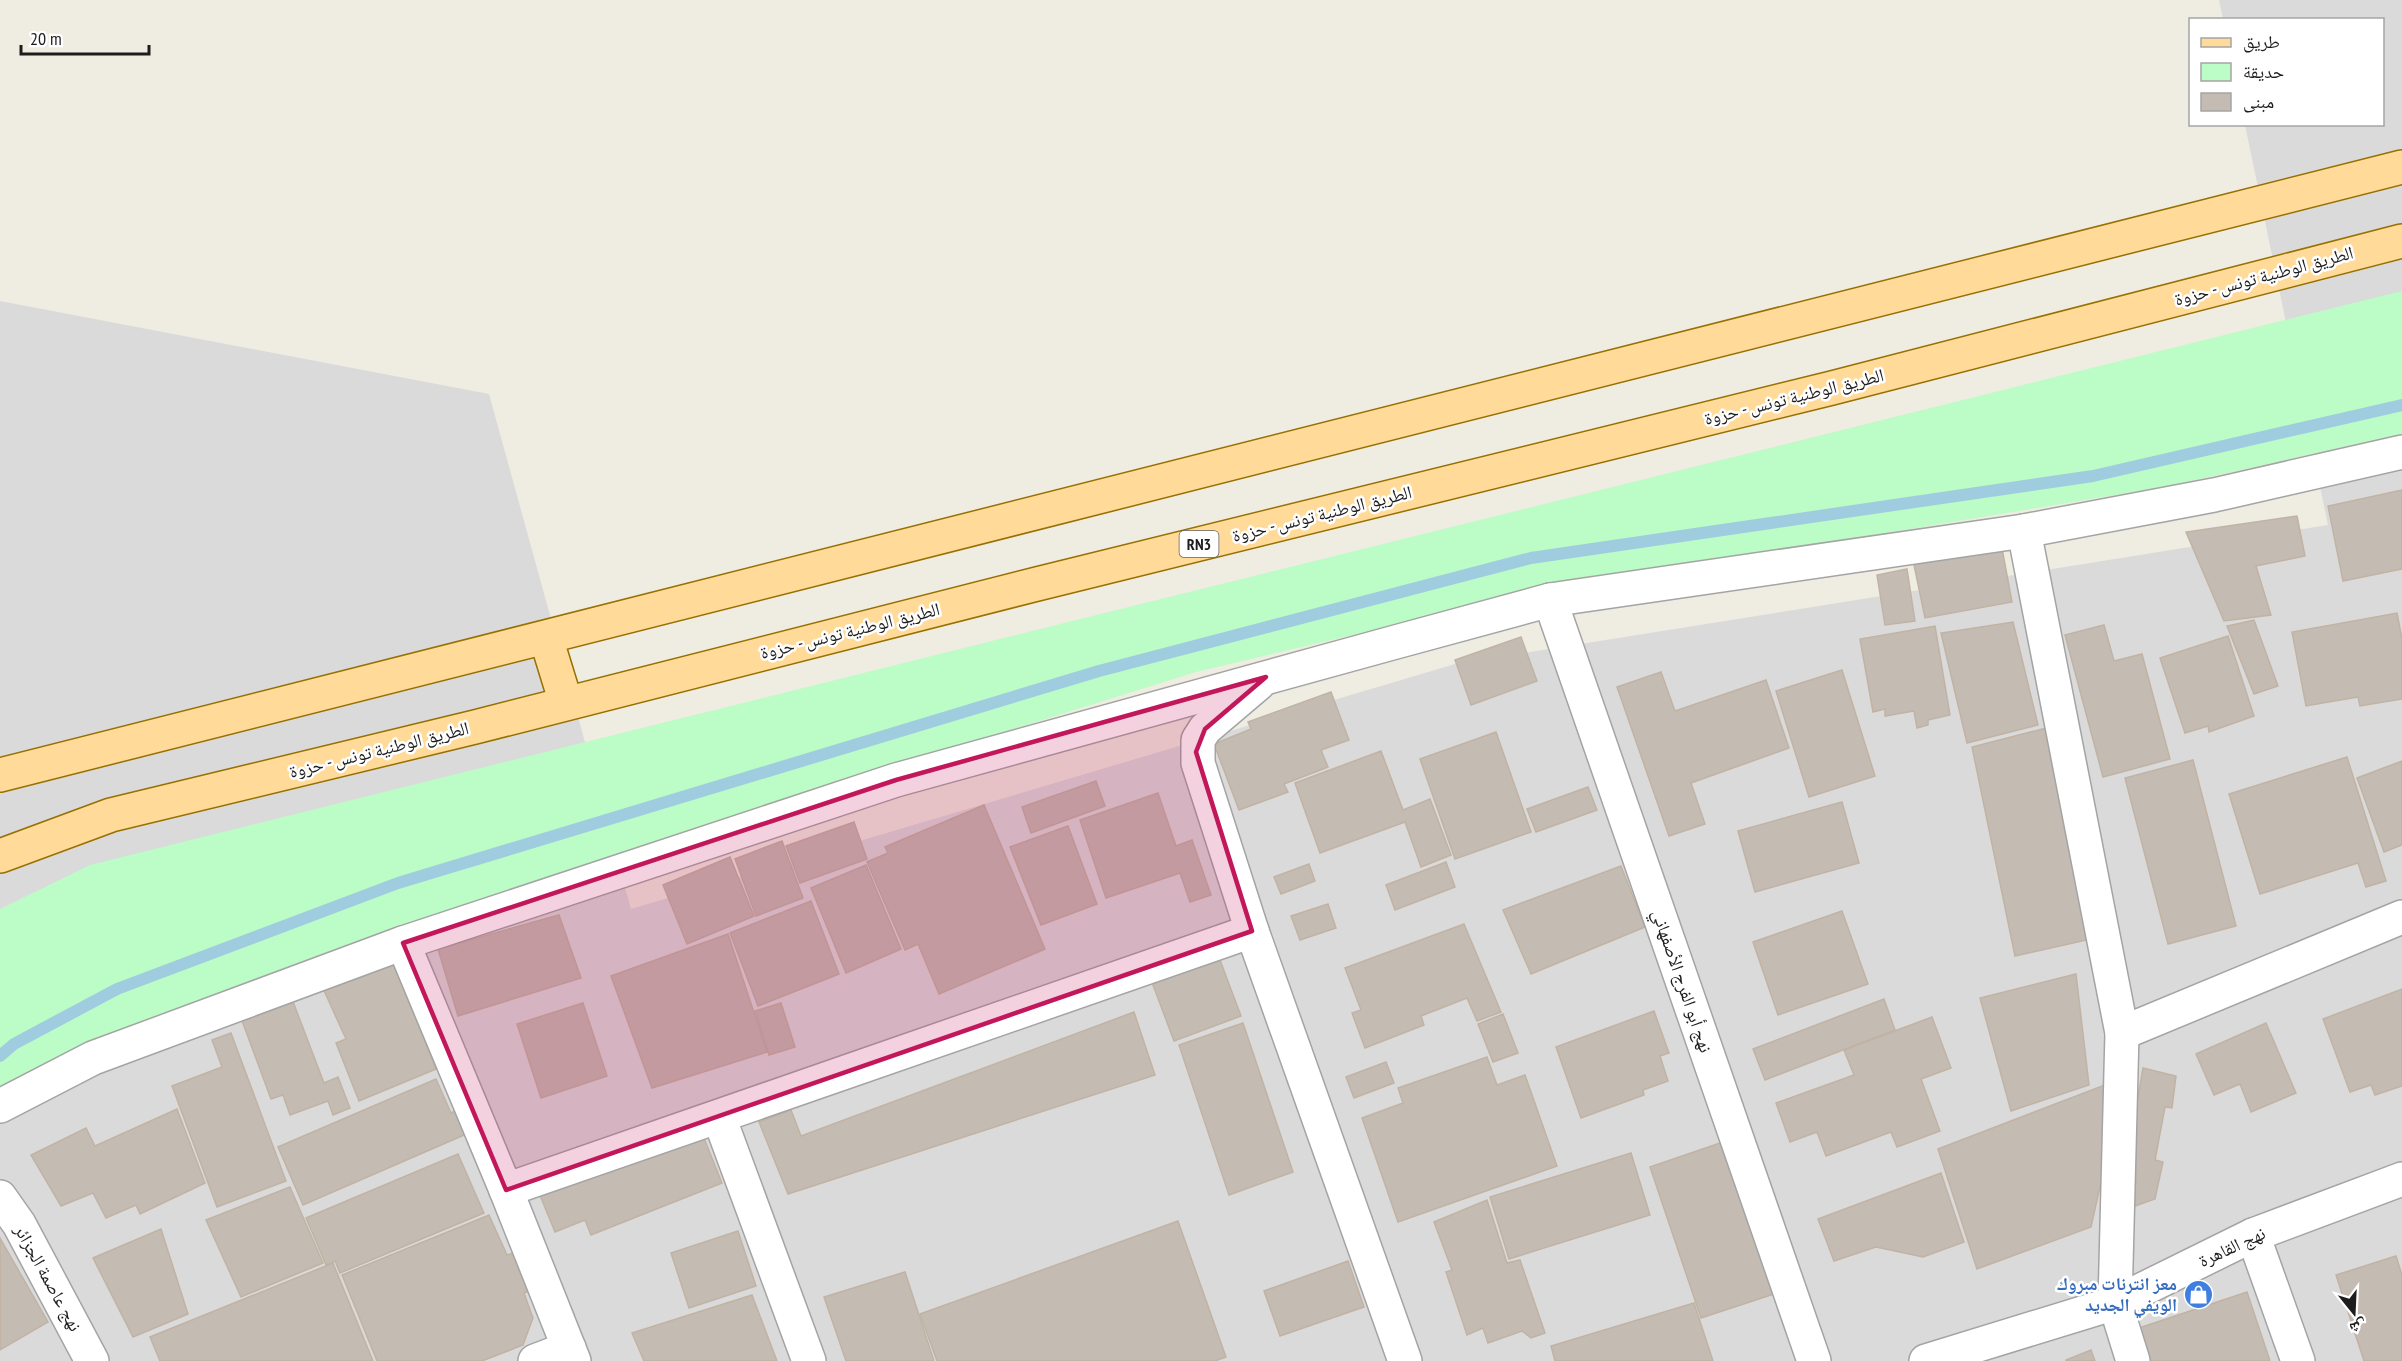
<svg xmlns="http://www.w3.org/2000/svg" width="2402" height="1361" viewBox="0 0 2402 1361" font-family="'PT Sans Narrow','Noto Naskh Arabic',sans-serif">
<style>
.residential{fill:#dbdada}
.park{fill:#bcfcc6}
.lines{fill:none;stroke-linecap:round;stroke-linejoin:round}
.stream{stroke:#a0ccdf;stroke-width:12}
.building{fill:#c4bbb2;stroke:#c1b3a4;stroke-width:1.5}
.minor-casing{stroke:#a4a4a4;stroke-width:36}
.major-casing{stroke:#977000;stroke-width:36}
.minor{stroke:#fff;stroke-width:33}
.major{stroke:#ffda98;stroke-width:33}
.marked{fill:#c2185b;fill-opacity:0.2;stroke:#c2185b;stroke-width:4.5;stroke-linejoin:round}
.labels{text-anchor:middle;stroke-width:5;stroke-linejoin:round;paint-order:stroke}
.shield{fill:#fff;stroke:#616161;stroke-width:1.5}
.shield-label{font-size:16px;font-weight:bold;fill:#1d1d1d}
.street-label{font-size:18px;fill:#1d1d1d;stroke:#fff}
.shop-label{font-size:18px;font-weight:bold;fill:#366cbe;stroke:#fff;text-anchor:end}
</style>
<rect width="100%" height="100%" fill="#efece2"/>
<polygon class="residential" points="2219,0 2402,0 2402,1361 0,1361 0,301 489,394 631,909 1455,664 2328,525 2245,125 2382,124 2382,20 2223,19"/>
<polygon class="park" points="2402,291 2402,434 2164,487 1552,588 1196,672 796,797 391,929 95,1045 0,1101 0,909 90,865"/>
<g class="lines">
<polyline class="stream" points="0,1056 14,1044 117,989 398,883 1099,671 1531,558 2093,476 2402,405"/>
</g>
<g class="building">
<polygon points="2402,490 2402,569 2343,581 2328,506"/>
<polygon points="2297,516 2305,556 2256,566 2271,615 2224,621 2186,532"/>
<polygon points="2001,543 2012,602 1925,618 1913,560"/>
<polygon points="1907,569 1915,621 1885,625 1877,575"/>
<polygon points="2397,613 2402,639 2402,699 2360,706 2358,697 2306,706 2292,632"/>
<polygon points="2254,620 2278,686 2254,694 2227,626"/>
<polygon points="2013,622 2038,725 1967,743 1941,633"/>
<polygon points="2104,625 2114,661 2142,654 2170,759 2103,777 2065,635"/>
<polygon points="1935,626 1950,715 1928,720 1928,725 1917,728 1914,711 1885,716 1885,709 1873,712 1860,639"/>
<polygon points="2228,636 2254,716 2209,732 2208,726 2185,733 2160,658"/>
<polygon points="1521,637 1537,681 1471,705 1455,660"/>
<polygon points="1842,670 1875,776 1809,797 1776,691"/>
<polygon points="1661,672 1675,711 1766,680 1789,748 1691,783 1705,824 1669,836 1617,687"/>
<polygon points="1331,692 1349,740 1321,750 1328,767 1284,784 1288,792 1239,810 1214,744 1251,729 1248,722"/>
<polygon points="2058,725 2100,937 2015,956 1972,747"/>
<polygon points="1496,732 1531,832 1455,859 1420,759"/>
<polygon points="1381,751 1403,810 1430,799 1451,855 1421,867 1405,822 1320,853 1295,783"/>
<polygon points="2347,757 2386,881 2366,887 2358,863 2260,894 2229,794"/>
<polygon points="2193,760 2236,926 2168,944 2125,778"/>
<polygon points="2402,761 2402,845 2384,852 2357,778"/>
<polygon points="1096,781 1105,806 1031,833 1022,807"/>
<polygon points="1588,787 1597,810 1536,832 1527,809"/>
<polygon points="1158,793 1176,846 1192,840 1211,895 1190,902 1180,873 1106,898 1080,820"/>
<polygon points="1842,802 1859,863 1755,892 1738,831"/>
<polygon points="984,805 1045,949 939,994 918,944 905,950 867,862 888,853 885,847"/>
<polygon points="854,822 867,859 800,883 786,846"/>
<polygon points="1068,826 1097,904 1041,925 1010,847"/>
<polygon points="782,841 803,898 756,916 735,859"/>
<polygon points="730,857 754,916 687,944 663,885"/>
<polygon points="1446,862 1455,887 1395,910 1386,885"/>
<polygon points="1309,864 1315,881 1281,894 1274,877"/>
<polygon points="866,865 901,949 846,973 811,888"/>
<polygon points="1621,866 1645,927 1531,974 1503,910"/>
<polygon points="811,901 839,974 758,1006 730,933"/>
<polygon points="1328,904 1336,928 1300,940 1291,916"/>
<polygon points="1842,911 1868,984 1778,1015 1753,942"/>
<polygon points="559,915 581,978 458,1016 438,949"/>
<polygon points="1464,924 1501,1012 1477,1021 1467,998 1421,1016 1424,1025 1365,1048 1352,1013 1361,1010 1345,968"/>
<polygon points="728,934 767,1052 652,1088 611,976"/>
<polygon points="1217,952 1241,1016 1174,1041 1150,977"/>
<polygon points="391,957 436,1069 359,1101 336,1043 346,1039 321,984"/>
<polygon points="2076,974 2089,1085 2011,1111 1980,998"/>
<polygon points="2402,989 2402,1086 2375,1095 2371,1085 2350,1092 2323,1019"/>
<polygon points="292,999 324,1083 338,1077 350,1108 333,1115 328,1101 290,1115 283,1095 271,1099 241,1018"/>
<polygon points="1884,999 1895,1030 1765,1080 1753,1049"/>
<polygon points="583,1003 607,1076 541,1098 517,1024"/>
<polygon points="781,1003 795,1047 769,1055 755,1011"/>
<polygon points="1654,1011 1669,1053 1660,1056 1668,1081 1643,1090 1644,1095 1581,1118 1556,1047"/>
<polygon points="1134,1012 1155,1075 788,1194 759,1122 791,1110 801,1136"/>
<polygon points="1503,1014 1518,1053 1493,1062 1478,1024"/>
<polygon points="1932,1017 1951,1068 1921,1079 1940,1131 1897,1147 1891,1132 1826,1156 1817,1132 1790,1142 1776,1103 1854,1075 1844,1050"/>
<polygon points="1243,1023 1293,1172 1229,1195 1179,1045"/>
<polygon points="2266,1023 2296,1093 2251,1112 2240,1084 2214,1095 2196,1054"/>
<polygon points="231,1033 286,1181 217,1207 172,1086 222,1067 212,1040"/>
<polygon points="1487,1057 1497,1085 1525,1075 1557,1166 1398,1222 1362,1118 1403,1103 1398,1088"/>
<polygon points="1386,1062 1394,1083 1354,1098 1346,1077"/>
<polygon points="2143,1068 2176,1076 2172,1108 2165,1107 2155,1160 2163,1162 2155,1199 2118,1212"/>
<polygon points="436,1079 451,1113 461,1108 471,1132 303,1205 278,1147"/>
<polygon points="2115,1081 2111,1138 2091,1227 1977,1269 1938,1149"/>
<polygon points="177,1109 205,1183 140,1214 136,1205 106,1218 93,1193 61,1206 31,1155 86,1128 95,1146"/>
<polygon points="700,1128 722,1183 591,1235 585,1220 555,1232 539,1193"/>
<polygon points="1723,1142 1774,1294 1701,1318 1650,1167"/>
<polygon points="1631,1153 1650,1215 1509,1259 1490,1197"/>
<polygon points="458,1154 484,1213 340,1273 335,1261 326,1265 306,1218"/>
<polygon points="1941,1173 1964,1242 1923,1257 1876,1247 1834,1261 1818,1219"/>
<polygon points="290,1187 323,1263 241,1297 206,1220"/>
<polygon points="1487,1200 1507,1263 1520,1260 1545,1333 1531,1338 1522,1331 1488,1343 1483,1328 1467,1335 1446,1272 1452,1270 1434,1222"/>
<polygon points="489,1215 507,1255 519,1251 535,1289 524,1293 533,1318 523,1345 482,1361 377,1361 342,1275"/>
<polygon points="1178,1221 1226,1357 1215,1361 937,1361 920,1314"/>
<polygon points="161,1229 188,1314 133,1337 93,1258"/>
<polygon points="738,1231 756,1286 689,1308 671,1253"/>
<polygon points="0,1238 48,1322 0,1350"/>
<polygon points="2396,1256 2402,1275 2402,1361 2364,1361 2336,1275"/>
<polygon points="1348,1261 1364,1307 1280,1336 1264,1291"/>
<polygon points="333,1263 373,1361 160,1361 150,1337"/>
<polygon points="905,1272 934,1361 846,1361 824,1297"/>
<polygon points="2247,1292 2270,1361 2150,1361 2139,1328"/>
<polygon points="752,1295 777,1361 644,1361 632,1333"/>
<polygon points="1694,1303 1713,1361 1555,1361 1551,1346"/>
<polygon points="2091,1350 2095,1361 2066,1361 2066,1360"/>
</g>
<g class="lines">
<defs>
<g id="minor">
<polyline points="2024,531 2122,1033 2115,1303 2133,1361"/>
<polyline points="1550,600 1814,1361"/>
<polyline points="1258,684 1205,729 1198,740 1198,763 1252,931 1405,1361"/>
<polyline points="403,943 506,1190 574,1361"/>
<polyline points="2122,1033 2402,917"/>
<polyline points="0,1106 93,1058 403,943 896,780 1392,643 1550,600 2024,531 2214,495 2402,452"/>
<polyline points="719,1117 809,1361"/>
<polyline points="506,1190 1252,931"/>
<polyline points="0,1197 19,1224 92,1361"/>
<polyline points="2253,1235 2298,1361"/>
<polyline points="535,1361 569,1348"/>
<polyline points="1926,1361 2115,1303 2253,1235 2402,1179"/>
</g>
<g id="major">
<polyline points="546,638 566,703"/>
<polyline points="0,775 2402,167"/>
<polyline points="0,856 111,815 475,727 1037,584 1832,388 2402,241"/>
</g>
</defs>
<use href="#minor" class="minor-casing"/>
<use href="#major" class="major-casing"/>
<use href="#minor" class="minor"/>
<use href="#major" class="major"/>
</g>
<path class="marked" d="M1266,677L1205,729L1196,752L1252,931L506,1190L403,943L896,780Z"/>
<defs>
<symbol id="shop-disc" viewBox="-11 -11 22 22"><circle r="9.5" fill="#3f7fe0" stroke="#fff"/><path d="M-5-2.5h2.3a2.7 3.5 0 0 1 5.4 0H5L5.5 6h-11ZM-1.5-2.5h3a1.5 2.3 0 0 0-3 0Z" fill="#fff"/></symbol>
</defs>
<g fill-rule="evenodd">
<use href="#shop-disc" x="2182" y="1278" width="33" height="33"/>
</g>
<g class="labels">
<rect class="shield" x="1179.5" y="531" width="39" height="26" rx="4.5"/>
<g class="shield-label">
<text x="1199" y="550">RN3</text>
</g>
<g class="street-label">
<text transform="translate(2264 276) rotate(-15)" y="6">الطريق الوطنية تونس - حزوة</text>
<text transform="translate(1794 397) rotate(-14)" y="6">الطريق الوطنية تونس - حزوة</text>
<text transform="translate(1322 514) rotate(-14)" y="6">الطريق الوطنية تونس - حزوة</text>
<text transform="translate(850 631) rotate(-14)" y="6">الطريق الوطنية تونس - حزوة</text>
<text transform="translate(379 750) rotate(-14)" y="6">الطريق الوطنية تونس - حزوة</text>
<text transform="translate(1682 981) rotate(71)" y="6">نهج أبو الفرج الأصفهاني</text>
<text transform="translate(2232 1247) rotate(-25)" y="6">نهج القاهرة</text>
<text transform="translate(48 1278) rotate(61)" y="6">نهج عاصمة الجزائر</text>
</g>
<g class="shop-label">
<text x="2177" y="1290">معز انترنات مبروك<tspan x="2177" dy="21">الويفي الجديد</tspan></text>
</g>
</g>
<rect x="2189" y="18" width="195" height="108" fill="#ffffff" stroke="#a5a5a5" stroke-width="1.5"/>
<rect x="2201" y="38" width="30" height="9" fill="#ffda98" stroke="#a5a5a5" stroke-width="1.5"/>
<text x="2243" y="48" font-size="18" fill="#1d1d1d">طريق</text>
<rect x="2201" y="63" width="30" height="18" fill="#bcfcc6" stroke="#a5a5a5" stroke-width="1.5"/>
<text x="2243" y="78" font-size="18" fill="#1d1d1d">حديقة</text>
<rect x="2201" y="93" width="30" height="18" fill="#c4bbb2" stroke="#a5a5a5" stroke-width="1.5"/>
<text x="2243" y="108" font-size="18" fill="#1d1d1d">مبنى</text>
<g transform="translate(2354 1313) rotate(162)" stroke="#ffffff" stroke-width="4.5" paint-order="stroke">
<path d="M0-4.5L10 22L0 15L-10 22Z" fill="#1d1d1d"/>
<text y="-9" font-size="16" font-weight="bold" text-anchor="middle" fill="#1d1d1d">ش</text>
</g>
<path d="M21 45v9h128v-9" fill="none" stroke="#1d1d1d" stroke-width="3"/>
<text x="30" y="45" font-size="18" fill="#1d1d1d" stroke="#ffffff" stroke-width="4.5" paint-order="stroke">20 m</text>
</svg>
